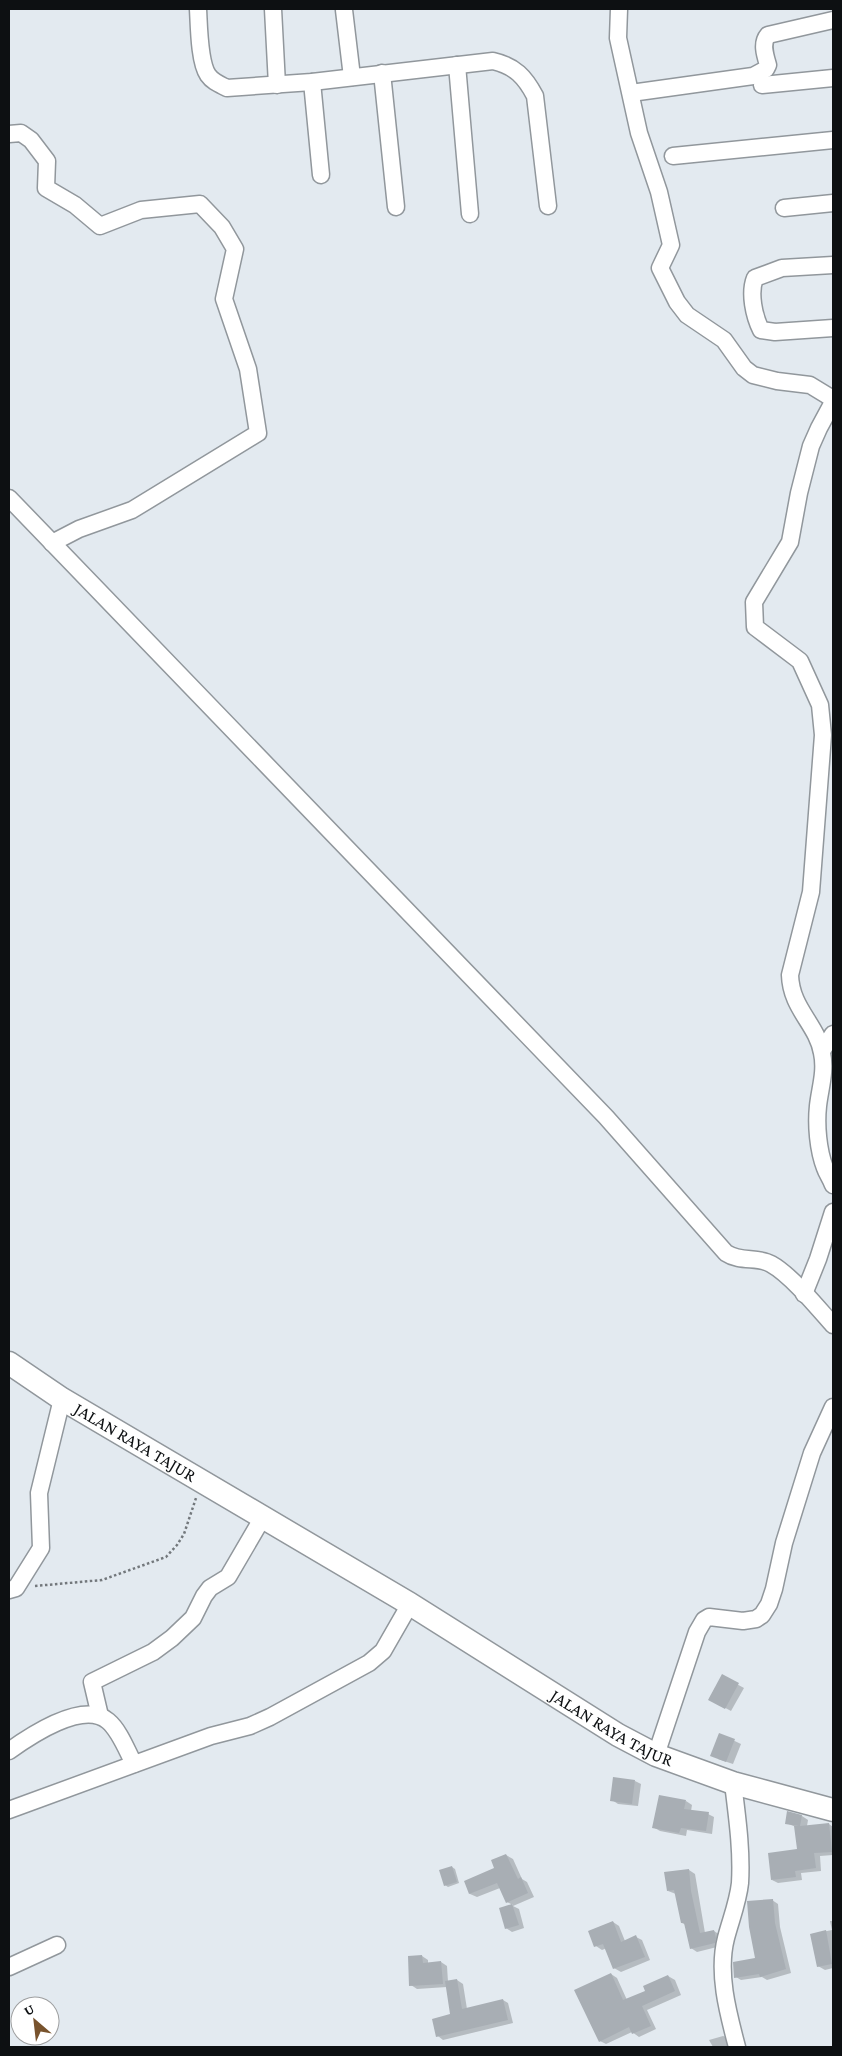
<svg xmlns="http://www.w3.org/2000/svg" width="842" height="2056" viewBox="0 0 842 2056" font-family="'Crimson Pro',serif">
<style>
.shadow{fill:#0003}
.building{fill:#a8aeb4}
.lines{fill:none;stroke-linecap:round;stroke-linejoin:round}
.street-casing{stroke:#91979c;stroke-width:19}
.secondary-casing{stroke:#91979c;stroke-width:25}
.path{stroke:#73787c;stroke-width:2.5;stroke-dasharray:2.5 2.5;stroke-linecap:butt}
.street{stroke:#fff;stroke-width:16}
.secondary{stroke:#fff;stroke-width:22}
.labels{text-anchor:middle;stroke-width:5;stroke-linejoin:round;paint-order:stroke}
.street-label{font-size:18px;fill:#0d1012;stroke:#fff}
</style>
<rect width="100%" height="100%" fill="#e3eaf0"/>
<g class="shadow">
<polygon points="722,1676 744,1688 731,1711 709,1699"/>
<polygon points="720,1734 741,1744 733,1764 718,1759"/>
<polygon points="635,1781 641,1784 638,1806 618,1804 612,1800"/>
<polygon points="686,1801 692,1805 691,1811 708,1814 714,1817 712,1834 687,1830 686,1836 660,1831 653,1827"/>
<polygon points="802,1816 808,1820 807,1826 829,1824 833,1827 833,1855 820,1856 821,1871 801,1873 802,1880 778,1883 772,1880 798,1850 796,1827 786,1823"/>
<polygon points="506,1855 513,1859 522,1879 527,1882 534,1897 513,1906 519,1909 524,1928 512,1932 506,1928 500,1909 513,1905 507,1902 500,1888 477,1897 470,1894 466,1882 496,1869"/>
<polygon points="452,1867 455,1869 459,1883 448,1887 445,1885"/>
<polygon points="689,1870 695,1874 705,1933 714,1931 720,1935 721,1946 697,1952 691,1948 686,1925 682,1923 676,1894 668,1891"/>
<polygon points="772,1900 778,1904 780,1927 791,1973 767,1980 762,1977 741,1980 736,1977 757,1959"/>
<polygon points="830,1921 833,1921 833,1968 825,1970 818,1966 812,1934 832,1930"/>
<polygon points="613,1922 619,1926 625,1941 636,1937 642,1940 650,1960 621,1972 614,1968 607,1948 602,1950 596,1946 590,1931"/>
<polygon points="422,1956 428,1960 428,1964 441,1962 447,1966 448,1982 457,1980 463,1984 467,2009 503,2000 508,2003 513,2023 443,2040 438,2036 451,2015 447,1987 417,1989 411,1985"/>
<polygon points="611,1974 617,1978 627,2000 647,1991 668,1976 675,1980 681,1995 647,2010 656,2029 639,2037 632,2032 606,2044 600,2041"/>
<polygon points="723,2036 726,2037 728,2047 713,2047 709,2040"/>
</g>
<g class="building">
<polygon points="722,1674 739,1683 725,1709 708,1700"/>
<polygon points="719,1733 735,1739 726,1762 710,1756"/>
<polygon points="613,1777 635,1780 632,1804 610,1801"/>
<polygon points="659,1795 686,1800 684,1809 709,1812 706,1831 681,1828 679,1833 652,1828"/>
<polygon points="787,1811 802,1815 800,1826 829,1823 832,1852 814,1853 816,1868 795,1871 796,1877 771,1880 768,1853 797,1849 794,1826 799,1826 785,1824"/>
<polygon points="506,1854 518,1879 521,1877 528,1893 506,1903 497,1883 469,1894 464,1881 494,1868 491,1860"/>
<polygon points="452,1866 457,1882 444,1886 439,1870"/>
<polygon points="689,1869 691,1891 700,1933 714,1930 716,1938 715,1943 690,1949 684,1923 681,1923 674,1890 667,1891 664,1872"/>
<polygon points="773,1899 775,1923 786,1969 760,1977 759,1974 734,1978 733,1962 755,1958 749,1927 747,1901"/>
<polygon points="512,1904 519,1925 505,1929 499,1908"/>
<polygon points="613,1921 621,1942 636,1935 645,1957 613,1969 603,1944 594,1947 588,1931"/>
<polygon points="826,1930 832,1964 817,1967 810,1934"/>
<polygon points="422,1955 423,1963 441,1961 443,1984 409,1986 408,1956"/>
<polygon points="611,1973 623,2000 645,1991 643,1986 668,1975 675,1991 642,2006 651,2026 632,2034 629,2027 599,2042 574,1990"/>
<polygon points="457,1979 462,2009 503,1999 508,2020 436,2037 432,2019 450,2014 445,1981"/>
</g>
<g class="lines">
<defs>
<g id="street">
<path d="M198,9C199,25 199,62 208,75C213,82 219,84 227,88L312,82L493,61C515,66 525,77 535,96L548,206"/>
<polyline points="273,9 277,85"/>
<polyline points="619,9 618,38 639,133 659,192 671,245 660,268 677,302 687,315 724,340 744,368 753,375 777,381 810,385 833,399"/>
<polyline points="344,10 352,77"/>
<polyline points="457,65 470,214"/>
<polyline points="382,73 396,207"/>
<polyline points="312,82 321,175"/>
<polyline points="762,85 833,78"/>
<path d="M631,93L753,76L766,69L768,65C765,55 761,43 768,35L833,20"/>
<polyline points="9,134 21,133 31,140 47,161 46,188 75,205 100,226 141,210 200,204 222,227 235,249 224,299 248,369 258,433 132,510 79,529 52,543"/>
<polyline points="673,156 833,140"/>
<polyline points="784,208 833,203"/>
<path d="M833,265L782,268L755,278C749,293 754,316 761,330L775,332L833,328"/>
<path d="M833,402L819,428L811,446L799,493L790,542L754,602L755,627L800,661L820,705L823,735L811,892L790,975C791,1009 817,1024 822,1053C826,1071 820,1088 818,1106C816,1125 818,1150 825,1168C827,1174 831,1179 833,1185"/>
<path d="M9,498L606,1117L726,1253C741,1263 757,1256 771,1264C791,1275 818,1308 833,1325"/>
<polyline points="822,1051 833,1034"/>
<polyline points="804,1294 818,1259 833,1212"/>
<polyline points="9,1590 16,1588 41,1548 39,1493 62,1399"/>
<polyline points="100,1716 92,1682 153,1652 172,1638 193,1618 204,1596 210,1588 228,1577 263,1517"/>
<path d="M9,1751C30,1736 83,1700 108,1721C120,1731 127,1751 134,1764"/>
<polyline points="656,1755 697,1632 704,1620 709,1617 743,1621 756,1619 762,1615 769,1604 774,1589 784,1543 812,1453 833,1407"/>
<path d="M733,1783C737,1816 742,1850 740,1883C738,1902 731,1919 726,1938C717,1973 728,2013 737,2047"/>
<polyline points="9,1810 211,1736 250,1726 270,1717 369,1663 383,1651 410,1604"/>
<polyline points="9,1967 57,1945"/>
</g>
<g id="secondary">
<path id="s1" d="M9,1363L62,1399L410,1604L618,1735L656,1755L733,1783L833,1810"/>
</g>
</defs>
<use href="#street" class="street-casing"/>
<use href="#secondary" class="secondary-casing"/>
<polyline class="path" points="35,1586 102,1580 166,1557 177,1545 184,1534 196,1498"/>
<use href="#street" class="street"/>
<use href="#secondary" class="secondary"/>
</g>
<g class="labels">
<g class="street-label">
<text dy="6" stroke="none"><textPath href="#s1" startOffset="149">JALAN RAYA TAJUR</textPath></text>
<text dy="6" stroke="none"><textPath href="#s1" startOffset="705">JALAN RAYA TAJUR</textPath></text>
</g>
</g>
<rect width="842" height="2056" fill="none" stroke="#0d1012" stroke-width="20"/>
<g transform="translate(35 2021) rotate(332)"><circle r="24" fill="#ffffff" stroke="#9e9fa0"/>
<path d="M0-4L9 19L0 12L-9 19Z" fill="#78532d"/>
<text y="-8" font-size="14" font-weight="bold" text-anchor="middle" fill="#0d1012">U</text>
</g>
</svg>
